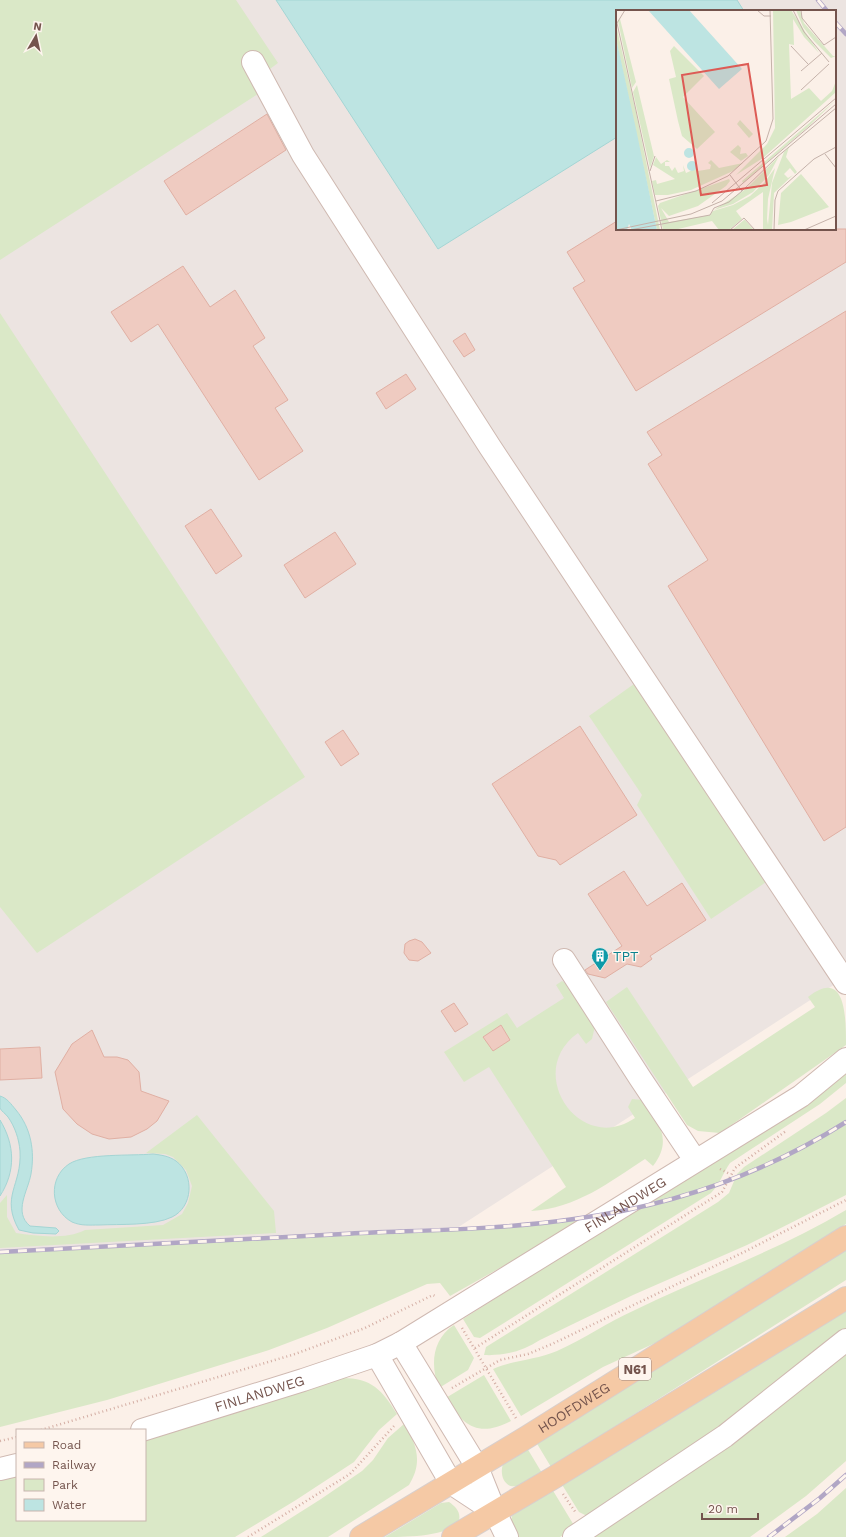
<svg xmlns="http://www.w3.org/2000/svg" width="846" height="1537" font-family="'Work Sans',sans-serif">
  <rect width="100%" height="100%" fill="#fbf0e8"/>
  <!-- industrial -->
  <path fill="#ece4e1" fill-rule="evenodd" d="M0 0H846V977L395 1268 0 1388ZM617 11H835V229H617Z"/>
  <!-- green -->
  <path fill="#dae8c7" d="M0 0H236L278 63 255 80 261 92 0 260Z
    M0 313 305 777 37 953 0 907Z
    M641 679 772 878 711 919 637 805 642 795 589 716Z
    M562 981 570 986 595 1026 592 1039 586 1044 578 1033C523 1072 580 1156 635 1118L628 1107 632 1099 643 1100C659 1122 673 1140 653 1166L645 1159C608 1183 577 1208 531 1211L566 1187 489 1067 464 1082 444 1052 507 1013 517 1028 564 998 556 985Z
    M627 987 693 1087 815 1007 808 997C846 967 846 1017 846 1045L720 1133 698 1131 687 1125 606 1002Z
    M846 1071V1083L820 1104 730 1163C723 1173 720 1184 711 1193L480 1338 474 1337 463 1319 713 1159Z
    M846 1098V1195L747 1245 633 1295 540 1340C523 1351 505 1356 484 1355L486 1347 718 1202 729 1193 737 1174 744 1167 826 1113Z
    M197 1115 274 1211 276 1233 0 1248V1203L7 1195V1217L16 1233C37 1236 65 1240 85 1230L163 1225 182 1214 188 1203 192 1186 186 1170 173 1157 165 1154 146 1153Z
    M846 1210V1224L666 1338 603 1367 521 1416 493 1369C513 1360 536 1360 557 1351 584 1339 608 1322 635 1310 705 1276 779 1250 846 1210Z
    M586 1218 539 1246 450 1296 440 1283 427 1284 327 1328 269 1350 107 1400 0 1427V1252L531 1224Z
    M846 1249V1280L551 1467 536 1442Z
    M846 1308V1328L734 1420 587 1516 579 1512 561 1483Z
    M454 1325 474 1358 468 1370 439 1388C430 1366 432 1339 454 1325Z
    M846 1343V1461L806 1496 750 1537H589Z
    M484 1375 511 1421C478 1438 465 1426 444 1399Z
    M342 1378C372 1378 382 1390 397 1414L379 1430 354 1462 296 1500 235 1537H0V1477L17 1473V1520H145V1437Z
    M404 1424C417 1444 423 1463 409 1485L328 1537H261L321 1499 362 1471 373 1460 388 1438Z
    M527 1448 542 1473C535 1477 527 1483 520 1485 505 1491 499 1475 503 1464Z
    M846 1488V1537H785L817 1514Z
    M552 1489 575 1527 560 1537H517L511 1523 512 1516Z
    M449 1502C455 1506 461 1512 459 1520 452 1537 403 1537 385 1537L441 1503Z"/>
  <!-- water -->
  <path fill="#bde4e2" stroke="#a4d5d4" d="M276 0H737L744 11H617V137L438 249Z
    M0 1096C7 1098 11 1104 16 1110 31 1128 35 1151 31 1174 28 1191 13 1212 30 1226L56 1228 59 1231 56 1234 33 1233 19 1230C0 1196 22 1186 20 1151 19 1139 15 1127 8 1117 6 1114 1 1111 0 1108 0 1105 0 1099 0 1096Z
    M0 1120C15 1145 16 1171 0 1196Z
    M153 1154C161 1155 169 1156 176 1161 195 1175 193 1207 172 1217 154 1226 119 1224 99 1225 90 1225 81 1226 72 1222 50 1210 48 1178 69 1164 86 1153 131 1156 153 1154Z"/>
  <!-- building -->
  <path fill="#efcbc1" stroke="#e0afa3" d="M267 114 286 150 186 215 164 181Z
    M617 221V229H846V262L636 391 573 288 585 281 567 252Z
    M183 266 210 307 235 290 265 338 253 346 288 400 275 408 303 451 259 480 158 324 131 342 111 312Z
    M846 311V827L824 841 668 586 708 560 648 464 662 455 647 432Z
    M465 333 475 350 464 357 453 341Z
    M406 374 416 389 386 409 376 393Z
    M211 509 242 556 216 574 185 526Z
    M335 532 356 564 305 598 284 565Z
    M580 726 637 815 560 865 556 860 538 856 492 784Z
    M343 730 359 754 341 766 325 742Z
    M624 871 647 906 682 883 706 920 650 956 652 959 641 967 627 964 605 978 588 974 585 970 622 946 588 894Z
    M415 939 422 942 431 953 418 961 409 960 404 953 405 944 409 941Z
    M454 1003 468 1024 455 1032 441 1011Z
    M501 1025 510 1040 493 1051 483 1037Z
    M92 1030 104 1057H117L128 1060 139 1072 141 1091 169 1101 157 1121 147 1129 131 1137 109 1139 92 1134 77 1124 63 1109 55 1072 72 1044Z
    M40 1047 42 1078 0 1080V1049Z"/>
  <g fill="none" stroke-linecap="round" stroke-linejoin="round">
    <!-- minor casing -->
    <g stroke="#cfb9b1" stroke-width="24">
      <g id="minor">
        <path d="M253 62 303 155 490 447 846 983"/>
        <path d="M564 960 640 1078 695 1160"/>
        <path d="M401 1343 477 1467 495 1512 507 1537"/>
        <path d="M377 1355 451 1483 495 1512"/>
        <path id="s1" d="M142 1430 303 1380 377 1355 401 1343 801 1096 846 1059"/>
        <path d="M0 1469 17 1465"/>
        <path d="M574 1537 725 1436 846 1340"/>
      </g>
    </g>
    <!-- major casing -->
    <g stroke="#d8cfcd" stroke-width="24">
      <g id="major">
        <path id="s2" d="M361 1537 527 1437 846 1237"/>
        <path d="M453 1537 553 1478 846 1298"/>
      </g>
    </g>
    <!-- path -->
    <path stroke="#d4aea4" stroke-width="2.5" stroke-dasharray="1 3" stroke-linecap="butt" d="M720 1169 730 1174
      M462 1328 517 1420
      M475 1348 722 1192 735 1168 786 1131
      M452 1388 500 1360 528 1354 552 1344 742 1253 846 1200
      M41 1430 295 1354 365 1328 433 1295 437 1297
      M0 1441 17 1437
      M563 1494 576 1513
      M248 1537 350 1474 395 1425"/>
    <!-- minor -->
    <use href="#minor" stroke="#fff" stroke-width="22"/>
    <!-- major -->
    <use href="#major" stroke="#f5c9a5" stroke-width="22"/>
    <!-- rail casing -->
    <g stroke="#b1a6c5" stroke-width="4.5">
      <path id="rail" d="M818 0 827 11
        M835 22 846 34
        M0 1252C114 1246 229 1240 343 1234 419 1230 499 1230 574 1219 670 1206 764 1174 846 1122
        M769 1537 820 1498 846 1475"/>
    </g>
    <!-- rail -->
    <use href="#rail" stroke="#fef5ee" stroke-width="3" stroke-dasharray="9" stroke-linecap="butt"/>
  </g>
  <!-- icons -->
  <defs>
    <g id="building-pin" transform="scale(0.9)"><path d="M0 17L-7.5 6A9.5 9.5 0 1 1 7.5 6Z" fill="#0f9aa8" stroke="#fef5ee"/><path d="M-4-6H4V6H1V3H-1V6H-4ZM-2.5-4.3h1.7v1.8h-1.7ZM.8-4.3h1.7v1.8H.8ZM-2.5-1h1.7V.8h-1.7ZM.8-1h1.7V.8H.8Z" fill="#fff"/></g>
  </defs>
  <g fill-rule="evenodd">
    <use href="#building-pin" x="600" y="956"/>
  </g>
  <g text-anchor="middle" stroke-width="3" stroke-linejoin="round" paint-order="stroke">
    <!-- shield labels -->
    <rect fill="#fef5ee" stroke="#9d847d" stroke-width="1" x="619" y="1358" width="32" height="22" rx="3"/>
    <g font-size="13" font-weight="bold" fill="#74544d">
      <text x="635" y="1374">N61</text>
    </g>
    <!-- culture labels -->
    <g font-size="14" fill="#0d838f" stroke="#fef5ee" text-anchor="start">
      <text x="613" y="961">TPT</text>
    </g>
    <!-- street labels -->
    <g font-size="14" fill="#74544d" stroke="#fef5ee">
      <text dy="5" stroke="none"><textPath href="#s1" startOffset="537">FINLANDWEG</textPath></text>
      <text dy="5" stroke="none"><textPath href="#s1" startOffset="123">FINLANDWEG</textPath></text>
      <text dy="5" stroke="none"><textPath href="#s2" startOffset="249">HOOFDWEG</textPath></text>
    </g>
  </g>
  <!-- overview -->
  <g transform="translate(616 10)">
    <rect width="220" height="220" fill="#fbf0e8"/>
    <path d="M14 0 4 9 20 72 16 78 2 11ZM157 0H175L203 43 188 27 177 9 178 35 173 34 175 89 193 78 205 91 216 81 220 71V82L147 148 120 165 151 134 159 118ZM180 0H184L188 13 217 46H220L215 48 198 31 187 17ZM0 15 20 102 44 220H41L1 34ZM58 36 88 66 67 87 99 122 81 139 66 126 62 111 53 69 60 67 54 41ZM21 75 38 146 34 158 17 82ZM220 90 193 116 127 173 126 171ZM124 110 137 124 133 128 121 114ZM122 135 125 138 124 144 130 143 132 146 122 153 125 151 114 142ZM173 137 170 147 181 162 179 164 174 158 168 164 172 168 177 165 158 183 156 220H147V182L120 201 126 209 113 220H103L96 211 58 220H47L42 196 44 193 113 169 114 171 110 176 82 196 53 206 45 198 53 212 94 205 97 201 117 195 134 186 148 173 159 158 152 189 151 209 152 215 156 173 168 142ZM163 146 153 165 137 182 117 194 98 200 130 179ZM40 147 45 154 51 150 54 152H49V156H53L56 161 59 157 62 163 68 161 67 155 70 163 81 158 82 161 94 159 95 155 92 153 95 150 103 158 127 153 117 161 75 180 52 185H39L36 171 40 170 41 174 59 169 37 155ZM185 164 213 197 175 212 162 215 165 183ZM129 210 138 220H116L128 210Z" fill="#dae8c7"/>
    <path d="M32 0H73L126 59 103 79ZM0 28 20 119 41 220H16L13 214 11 220H1V217ZM68 143a5 5 0 1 1 10 0a5 5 0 1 1-10 0ZM71 156a5 5 0 1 1 10 0a5 5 0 1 1-10 0Z" fill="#bde4e2"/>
    <path fill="none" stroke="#c5b2aa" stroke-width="1" d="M9 0 1 13 46 220M141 0 148 6H155M177 0 188 22 213 52M185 0 186 8 208 35 220 27M175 36 192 54M185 61 206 43M185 80 213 54M209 144 220 158M34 161 39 146M114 165 126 181M40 191 80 181 112 166 150 131 157 109 154 0M96 193 220 88M0 220 75 204 106 191 220 94M14 220 94 205 98 198 113 192 126 181 161 147 220 98M114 220 128 208 139 220M158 220 159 190 162 181 198 149 220 137M188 220 220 206"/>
    <path fill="#dd5b55" fill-opacity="0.15" stroke="#dd5b55" stroke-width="2" d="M132 54 151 175 85 185 66 65Z"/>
    <rect width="220" height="220" fill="none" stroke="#74544d" stroke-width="2"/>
  </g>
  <!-- legend -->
  <rect x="16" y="1429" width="130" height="92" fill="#fef5ee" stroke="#c7b5ae"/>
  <rect x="24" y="1442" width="20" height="6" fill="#f5c9a5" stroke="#c7b5ae"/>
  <text x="52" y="1449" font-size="12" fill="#74544d">Road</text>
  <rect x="24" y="1462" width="20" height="6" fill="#b1a6c5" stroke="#c7b5ae"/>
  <text x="52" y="1469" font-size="12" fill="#74544d">Railway</text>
  <rect x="24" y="1479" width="20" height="12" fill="#dae8c7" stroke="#c7b5ae"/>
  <text x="52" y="1489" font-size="12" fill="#74544d">Park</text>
  <rect x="24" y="1499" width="20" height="12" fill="#bde4e2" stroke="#c7b5ae"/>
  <text x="52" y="1509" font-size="12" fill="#74544d">Water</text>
  <!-- north arrow -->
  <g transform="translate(36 36) rotate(9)" stroke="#fef5ee" stroke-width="3" paint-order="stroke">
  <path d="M0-3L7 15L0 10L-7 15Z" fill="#74544d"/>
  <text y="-6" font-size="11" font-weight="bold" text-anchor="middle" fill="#74544d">N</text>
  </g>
  <!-- scale -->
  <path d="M702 1513v6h56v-6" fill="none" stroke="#74544d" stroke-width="2"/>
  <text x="708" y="1513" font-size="12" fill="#74544d" stroke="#fef5ee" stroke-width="3" paint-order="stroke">20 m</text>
</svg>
